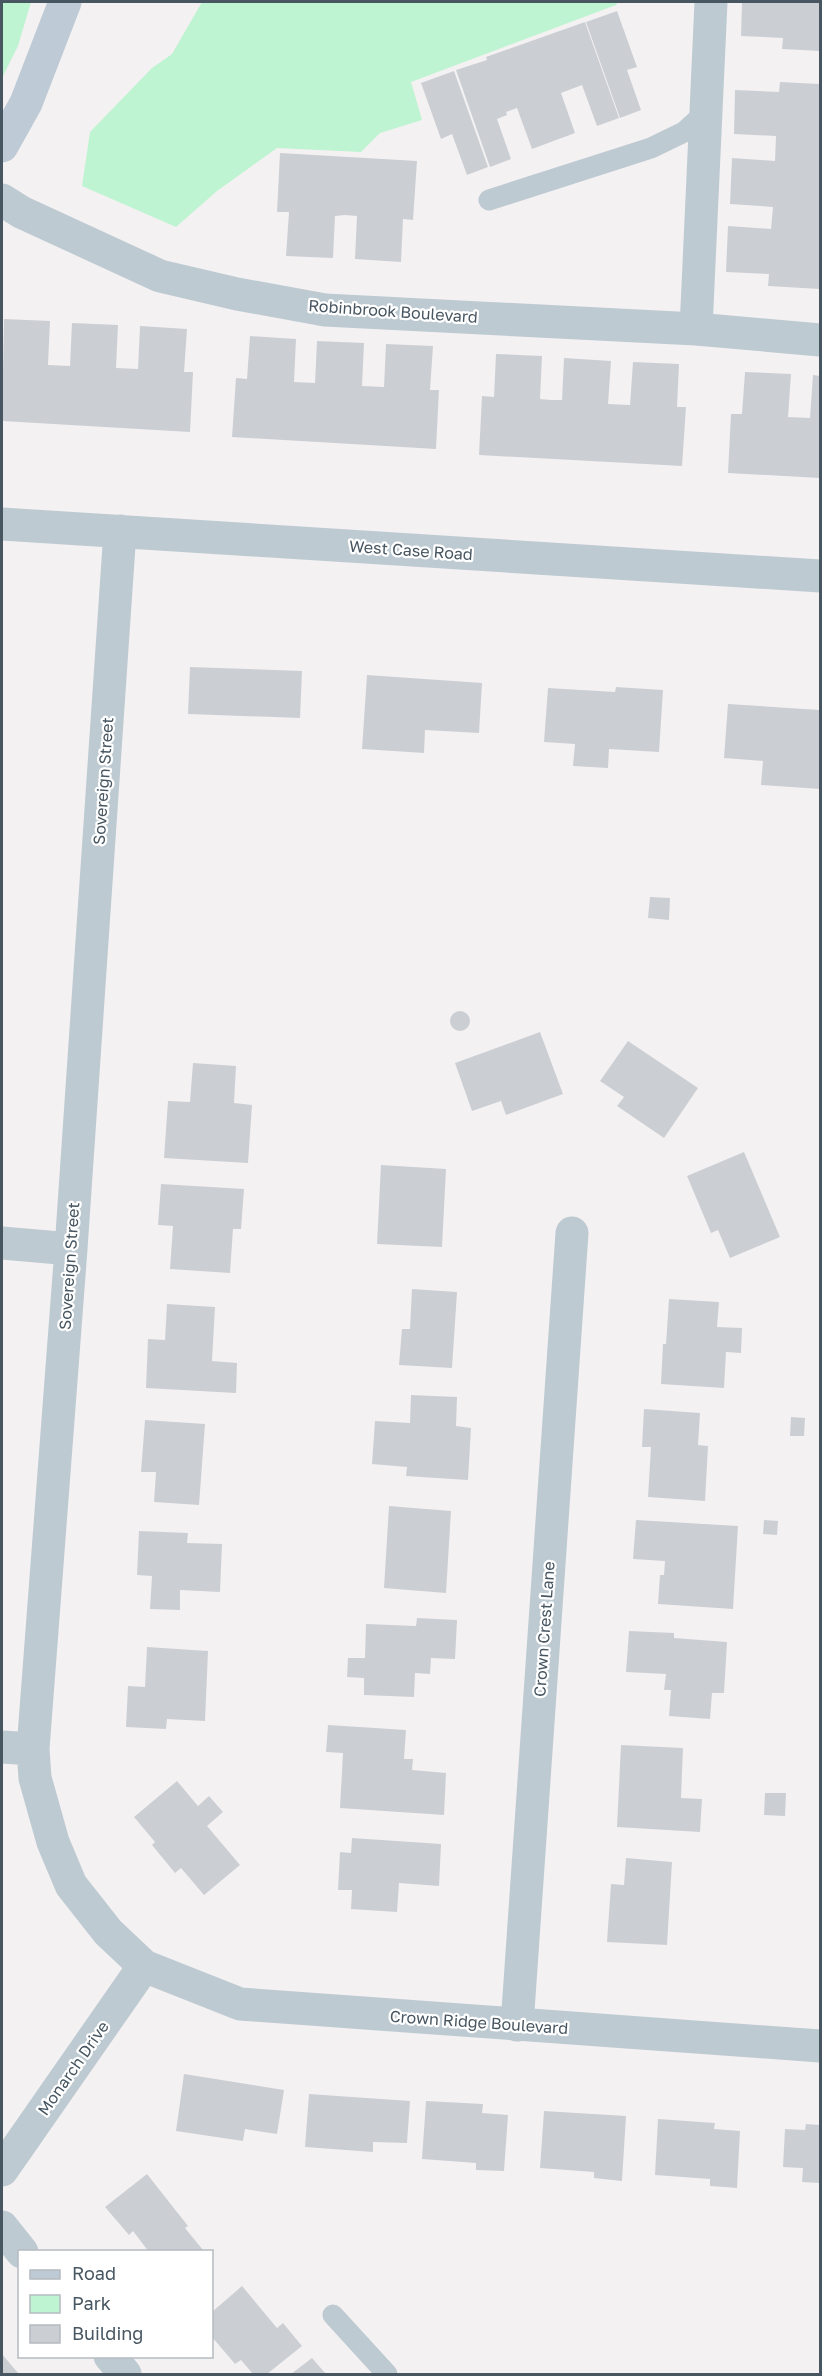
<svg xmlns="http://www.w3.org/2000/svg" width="822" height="2376" font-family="'Golos Text',sans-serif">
  <rect width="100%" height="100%" fill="#f4f1f2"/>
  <!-- green -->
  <path fill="#bef4d1" d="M2 2H31L18 46 2 78Z
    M202 2H618L616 5 411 82 422 120 380 133 361 152 277 148 217 191 176 227 82 186 90 132 152 68 172 54Z"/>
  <!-- building -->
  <path fill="#cbcfd4" d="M742 2H820V51L782 49 783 38 741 36Z
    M617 11 637 67 627 70 641 110 620 118 586 22Z
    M585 22 619 118 597 126 582 85 561 93 575 133 532 149 517 108 506 112 507 115 497 119 511 159 490 167 456 70 487 60 486 57Z
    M454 71 488 167 467 175 452 134 441 139 421 83Z
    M780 82 820 84V289L768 286 769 274 726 272 728 226 771 229 773 207 730 204 732 158 775 161 776 136 734 134 735 90 779 92Z
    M280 153 417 161 413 220 403 219 401 262 355 259 357 216 345 215 335 216 333 258 286 256 289 212H277Z
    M4 319 50 321 48 365 70 366 72 323 118 325 116 368 138 369 140 326 187 329 184 372H193L190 432 2 421Z
    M250 336 296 339 294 382 315 383 317 341 364 343 362 386 384 387 386 344 433 346 430 390H439L436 449 232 437 236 378 247 379Z
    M496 354 542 356 540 399 551 400H562L564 358 611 361 608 404 630 405 633 362 679 364 677 407H686L682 466 479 455 482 396 494 397Z
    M745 372 791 374 788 417 810 418 813 375 820 376V478L728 473 731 414H742Z
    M190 667 302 671 300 718 188 714Z
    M367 675 482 683 479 733 425 730 424 753 362 749Z
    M616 687 663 690 659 752 609 749 608 768 573 766 575 744 544 742 548 688 615 692Z
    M728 704 820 710V789L761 785 763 761 724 758Z
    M650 897 670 898 669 920 648 918Z
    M450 1021a10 10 0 1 1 20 0a10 10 0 1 1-20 0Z
    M540 1032 563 1094 506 1115 501 1101 472 1111 455 1063Z
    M628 1041 698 1088 664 1138 617 1106 624 1097 600 1081Z
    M193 1063 236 1066 234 1103 252 1105 248 1163 164 1158 168 1101 190 1102Z
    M744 1152 780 1237 730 1258 718 1230 711 1233 687 1176Z
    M381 1165 446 1169 442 1247 377 1244Z
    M161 1184 244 1189 241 1229H233L230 1273 170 1269 173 1226 158 1225Z
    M412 1289 457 1292 452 1368 399 1365 402 1329H410Z
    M669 1299 719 1302 717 1327 742 1328 741 1353 726 1352 724 1388 661 1384 663 1344H666Z
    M167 1304 215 1307 212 1361 237 1363 236 1393 146 1388 148 1339 165 1340Z
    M411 1395 457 1397 456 1426 471 1428 468 1480 406 1476 407 1467 372 1464 375 1421 410 1423Z
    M644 1409 700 1413 698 1445 708 1446 705 1501 648 1497 651 1447H642Z
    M791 1417 805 1418 804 1436H790Z
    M145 1420 205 1424 199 1505 154 1502 156 1472H141Z
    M389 1506 451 1511 446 1593 384 1588Z
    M636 1520 738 1526 733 1609 658 1604 660 1575H664L665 1561 633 1559Z
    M764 1520 778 1521 777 1535 763 1534Z
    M139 1531 188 1533 187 1543 222 1544 220 1592 180 1590V1610L150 1609 152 1576 137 1575Z
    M417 1618 457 1620 455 1659 431 1658 430 1674 415 1673 414 1697 364 1695V1678L347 1677 348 1658H365L366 1624 416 1626Z
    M629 1631 674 1633V1638L727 1642 724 1693H712L710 1719 669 1716 671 1690H664L666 1674 626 1672Z
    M147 1647 208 1651 205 1721 167 1719 166 1729 126 1727 128 1686 145 1687Z
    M328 1725 406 1730 404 1759H413L412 1770 446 1773 444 1815 340 1808 343 1753 326 1752Z
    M621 1745 683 1748 681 1798 702 1799 700 1832 617 1827Z
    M177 1781 198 1806 209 1796 223 1812 207 1826 240 1865 204 1895 181 1868 175 1873 152 1845 155 1842 134 1817Z
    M765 1793H786L785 1816 764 1815Z
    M352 1838 441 1844 439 1886 399 1883 397 1912 351 1909 352 1890H338L340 1852 351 1853Z
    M626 1858 672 1862 667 1945 607 1942 611 1884 624 1885Z
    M184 2074 284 2090 277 2134 245 2129 243 2141 176 2131Z
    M309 2094 410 2101 407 2143 373 2142V2152L305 2147Z
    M426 2101 483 2104 482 2113 508 2115 504 2171 476 2170V2163L422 2159Z
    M544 2111 626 2116 622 2181 594 2178V2172L540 2168Z
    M658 2119 715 2123 714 2129 740 2131 737 2188 710 2186V2179L655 2175Z
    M806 2124 820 2125V2183L802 2182 803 2168 783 2167 785 2129 805 2130Z
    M147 2174 188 2226 185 2228 203 2250 201 2252H149L133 2231 129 2235 105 2207Z
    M242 2286 277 2328 283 2323 302 2346 267 2374H253L241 2360 235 2364 212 2337V2312Z
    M2 2354 18 2373 17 2374H2Z
    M312 2358 326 2374H291Z"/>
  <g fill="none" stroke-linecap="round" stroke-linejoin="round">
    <!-- service -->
    <path stroke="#becad2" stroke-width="21" d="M489 200 651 148 684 132 706 112
      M333 2315 387 2374"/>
    <!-- minor -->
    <path stroke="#becad2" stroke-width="33" d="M2 200 21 212 160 276 237 294 325 310 696 329 820 340
      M696 329 711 2
      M2 524 820 576
      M120 531 71 1249 33 1749 35 1778 53 1842 71 1885 108 1932 144 1966 240 2004 820 2046
      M2 1243 71 1249
      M2 1747 33 1749
      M517 2025 572 1233
      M2 2170 144 1966
      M2 2227 22 2252
      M110 2356 125 2374"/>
    <!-- secondary -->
    <path stroke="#becbd6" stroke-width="33" d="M2 146 26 103 65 2"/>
  </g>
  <g text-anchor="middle" stroke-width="4.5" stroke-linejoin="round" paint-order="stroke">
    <!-- street labels -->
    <g font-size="16" fill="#475661" stroke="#fff">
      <text transform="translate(393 311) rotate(4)" y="6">Robinbrook Boulevard</text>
      <text transform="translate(411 550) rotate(4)" y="6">West Case Road</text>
      <text transform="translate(103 781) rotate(-86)" y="6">Sovereign Street</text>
      <text transform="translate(69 1266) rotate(-86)" y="6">Sovereign Street</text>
      <text transform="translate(544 1629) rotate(-86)" y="6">Crown Crest Lane</text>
      <text transform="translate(479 2022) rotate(4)" y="6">Crown Ridge Boulevard</text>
      <text transform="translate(73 2068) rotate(-55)" y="6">Monarch Drive</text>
    </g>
  </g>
  <!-- border -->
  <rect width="822" height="2376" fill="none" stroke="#475661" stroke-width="6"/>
  <!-- legend -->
  <rect x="18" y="2250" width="195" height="108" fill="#ffffff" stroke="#b5bbc0" stroke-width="1.5"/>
  <rect x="30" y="2270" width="30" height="9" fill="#becbd6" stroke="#b5bbc0" stroke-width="1.5"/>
  <text x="72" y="2280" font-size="18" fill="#475661">Road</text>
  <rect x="30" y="2295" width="30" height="18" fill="#bef4d1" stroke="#b5bbc0" stroke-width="1.5"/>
  <text x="72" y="2310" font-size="18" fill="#475661">Park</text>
  <rect x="30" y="2325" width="30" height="18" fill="#cbcfd4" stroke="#b5bbc0" stroke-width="1.5"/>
  <text x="72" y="2340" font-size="18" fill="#475661">Building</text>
</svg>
